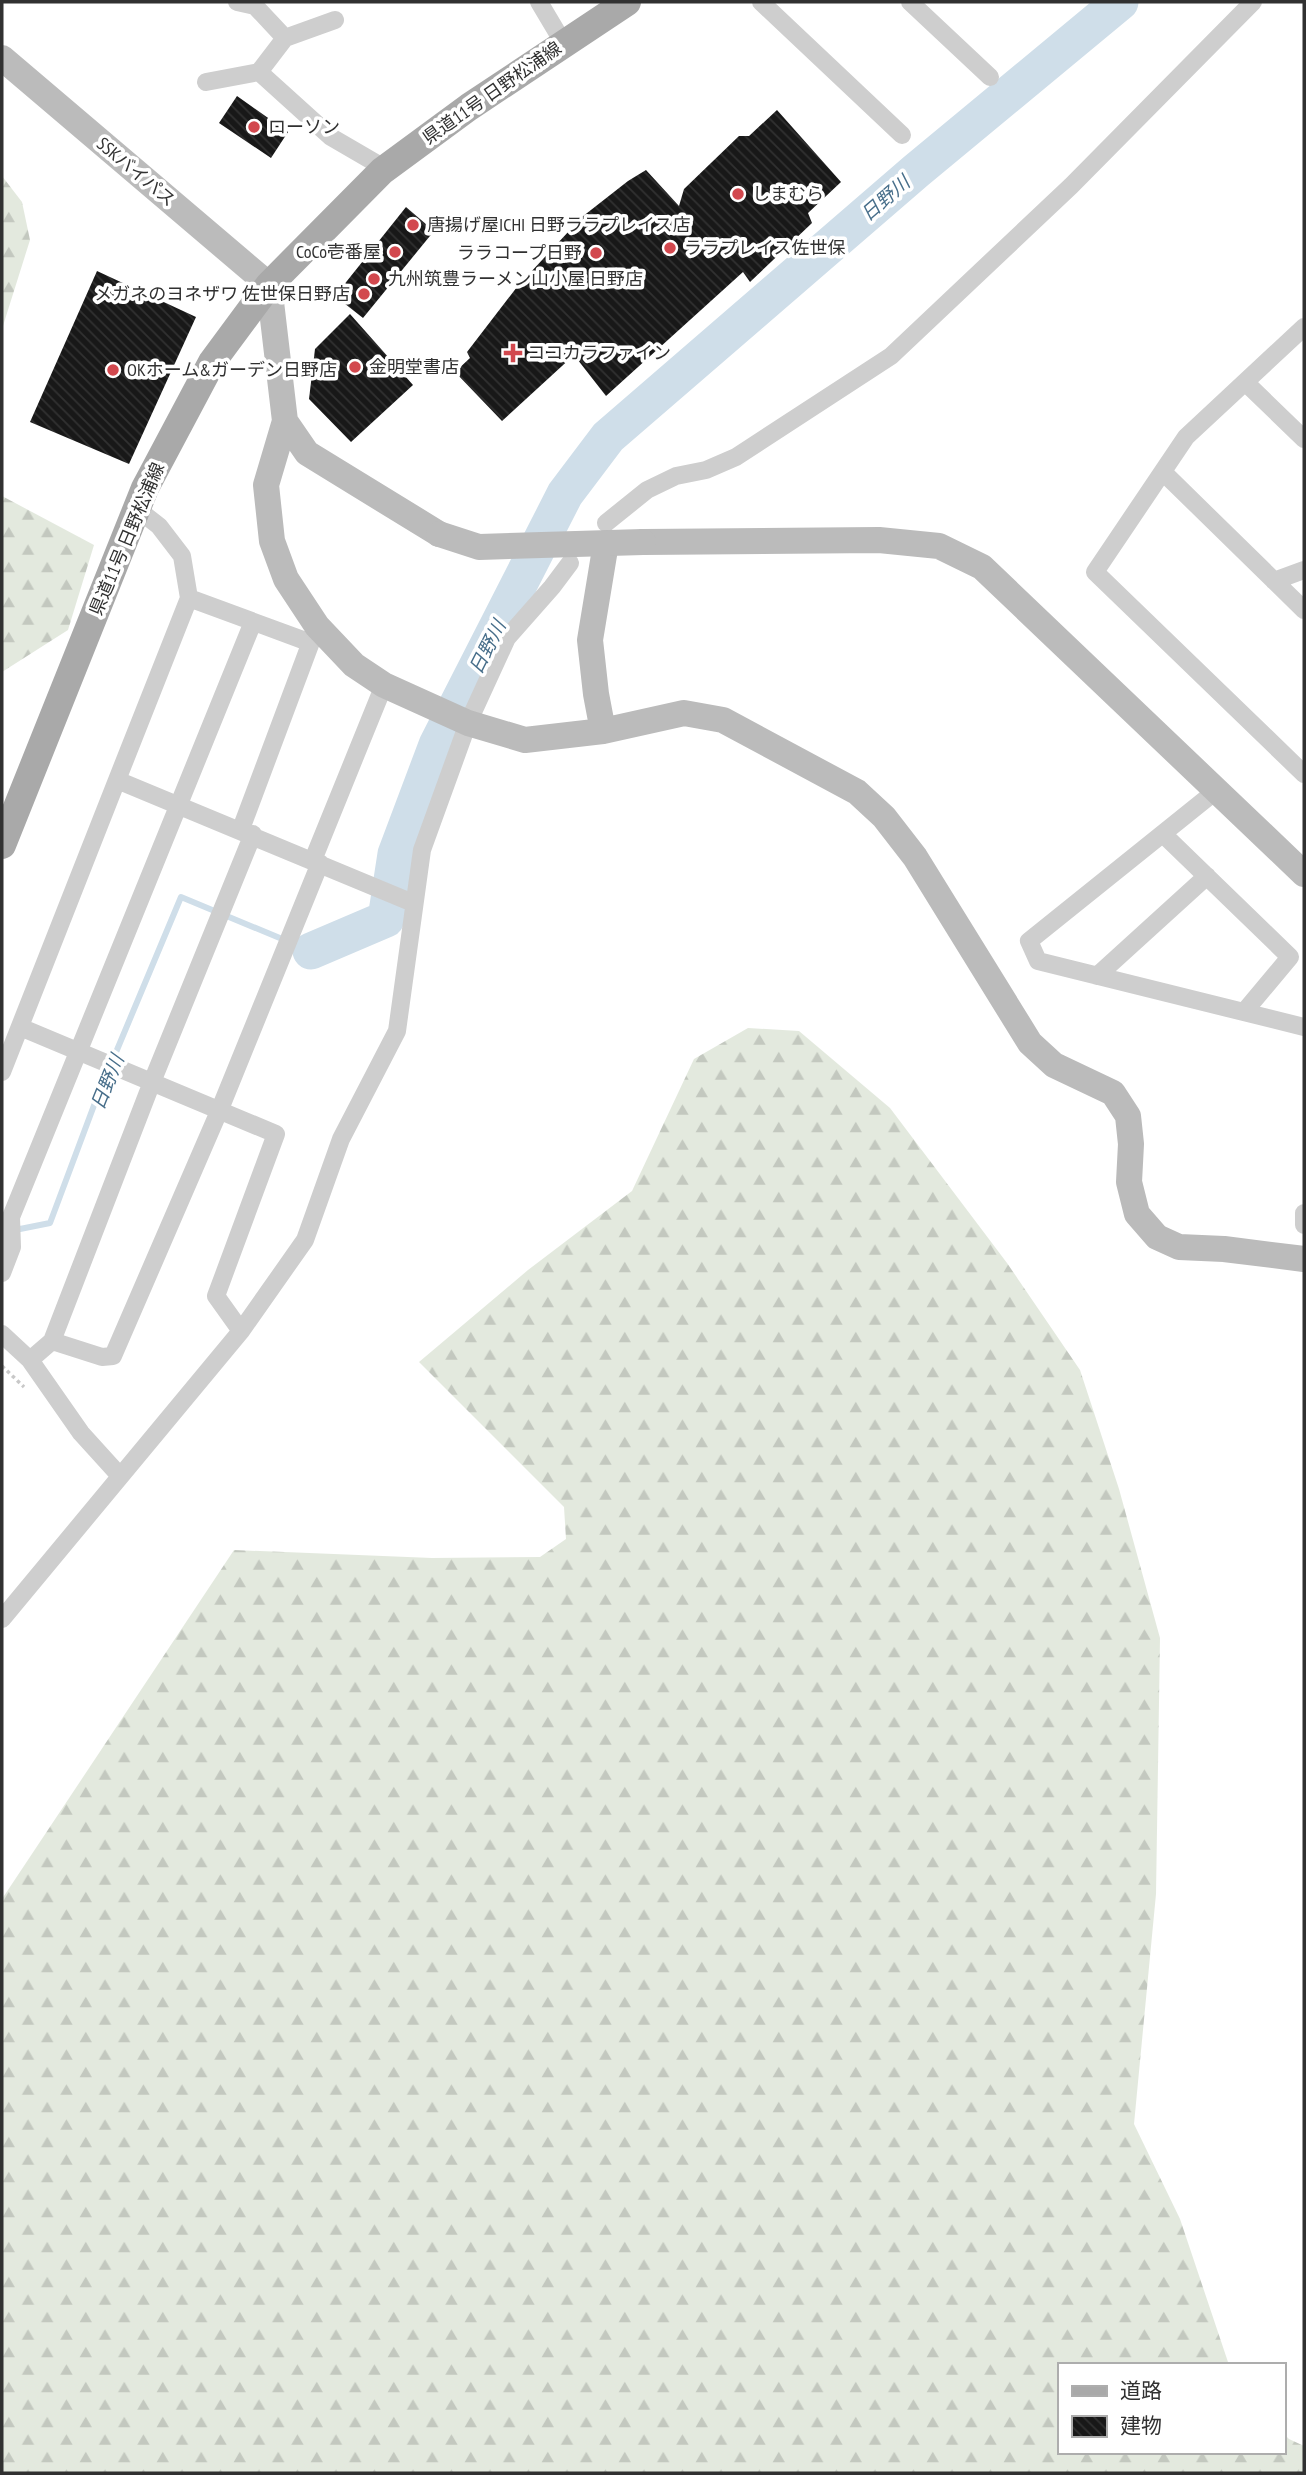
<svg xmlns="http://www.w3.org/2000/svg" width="1306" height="2475" font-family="'PT Sans Narrow','Noto Sans JP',sans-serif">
  <defs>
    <pattern id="forest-firs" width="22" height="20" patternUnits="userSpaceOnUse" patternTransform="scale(1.75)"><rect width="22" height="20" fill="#e3e9de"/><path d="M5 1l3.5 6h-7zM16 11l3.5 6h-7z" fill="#c3c8bf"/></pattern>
    <pattern id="building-back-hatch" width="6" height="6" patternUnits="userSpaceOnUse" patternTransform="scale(1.75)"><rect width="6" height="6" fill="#181818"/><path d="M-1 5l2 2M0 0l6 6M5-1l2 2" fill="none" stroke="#313131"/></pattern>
  </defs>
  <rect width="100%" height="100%" fill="#fff"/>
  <!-- forest -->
  <path fill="url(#forest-firs)" d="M2 176 22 202 30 240 2 329Z
    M2 496 94 545 68 630 2 672Z
    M748 1028 799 1031 890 1108 1007 1263 1080 1370 1119 1489 1160 1638 1156 1894 1134 2124 1180 2219 1229 2365H1059V2452H1283V2433L1289 2439 1304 2446V2473H2V1899L234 1550 432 1558 540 1557 566 1539 564 1507 419 1362 528 1270 632 1191 694 1059Z"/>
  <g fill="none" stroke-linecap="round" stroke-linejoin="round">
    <!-- stream -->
    <path stroke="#cfdee9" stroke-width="6" d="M2 1224 20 1229 50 1223 96 1100 181 897 311 951"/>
    <!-- river -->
    <path stroke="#cfdee9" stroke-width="37" d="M311 951 386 919 396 854 437 745 565 494 608 437 916 171 1120 2"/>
  </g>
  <!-- building -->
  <path fill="url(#building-back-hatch)" d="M237 96 288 132 271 158 219 123Z
    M777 110 841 182 808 213 812 223 750 282 743 272 606 396 574 355 502 421 455 372 470 358 467 352 517 287 582 217 628 181 646 170 679 206 684 189 739 136H749Z
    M406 207 434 231 363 318 335 296Z
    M97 271 196 317 129 464 30 422Z
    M350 314 413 385 351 442 309 399 315 349Z"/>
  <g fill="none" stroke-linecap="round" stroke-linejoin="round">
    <!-- path -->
    <path stroke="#c8c8c8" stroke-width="3.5" stroke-dasharray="3.5 3.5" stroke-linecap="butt" d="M2 1366 24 1387"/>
    <!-- street -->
    <path stroke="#cecece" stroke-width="18" d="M237 2 255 6 285 38
      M539 2 564 44
      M761 2 902 135
      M910 2 990 77
      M259 72 285 38 335 20
      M206 82 259 72 331 137 386 169
      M1304 327 1186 437 1095 572 1304 774
      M1245 382 1304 439
      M1163 472 1304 610
      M606 523 647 490 676 476 706 470 736 457 891 356 1071 186 1253 2
      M1274 581 1304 570
      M189 598 311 643
      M117 780 189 598 182 556 159 526 137 509
      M1217 790 1029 941 1038 961 1304 1027
      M241 829 317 626
      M1163 834 1290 957 1244 1012
      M313 860 384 685
      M1097 976 1207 876
      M20 1027 276 1134 216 1296 241 1331
      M2 1072 117 780 413 903
      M1304 1213V1225
      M2 1273 12 1247 11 1217 253 622
      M2 1334 30 1360 81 1433 120 1476
      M52 1341 102 1357 113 1356 220 1109 320 863
      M30 1360 52 1341 152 1082 253 834
      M2 1619 241 1331 305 1240 341 1139 397 1031 422 850 468 723 507 638 552 587 570 563"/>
    <!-- secondary -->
    <path stroke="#bbb" stroke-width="26" d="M2 58 269 285 285 421 266 485 272 541 286 579 317 626 354 665 384 685 468 723 525 740 603 731 684 713 723 720 857 792 884 817 915 857 1030 1043 1054 1065 1113 1093 1128 1116 1131 1144 1129 1182 1137 1214 1157 1237 1179 1247 1224 1249 1304 1259
      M285 421 307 453 439 534
      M643 542 879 540 939 546 982 567 1304 874
      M603 731 596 694 590 640 606 543"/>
    <!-- primary -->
    <path stroke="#a9a9a9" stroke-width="28" d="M2 845 145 488 212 362 269 285 382 171 469 107 627 2"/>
    <!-- secondary-bridge -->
    <path stroke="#bbb" stroke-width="26" d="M439 534 479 547 643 542"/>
  </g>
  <!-- markers -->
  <g fill="#d2484e" stroke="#fff" stroke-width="2.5">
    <circle cx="254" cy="127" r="7"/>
    <circle cx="738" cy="194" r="7"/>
    <circle cx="413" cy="225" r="7"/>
    <circle cx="670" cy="248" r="7"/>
    <circle cx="395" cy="252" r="7"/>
    <circle cx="596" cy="253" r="7"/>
    <circle cx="374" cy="279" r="7"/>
    <circle cx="364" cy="294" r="7"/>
    <path d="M509.5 342.5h7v7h7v7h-7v7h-7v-7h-7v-7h7z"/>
    <circle cx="355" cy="367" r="7"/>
    <circle cx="113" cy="370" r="7"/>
  </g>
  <g text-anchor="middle" stroke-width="7" stroke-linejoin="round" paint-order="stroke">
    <!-- street labels -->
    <g font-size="18" fill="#313131" stroke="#fff">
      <text transform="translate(492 93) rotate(-35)" y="6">県道11号 日野松浦線</text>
      <text transform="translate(136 172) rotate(40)" y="6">SSKバイパス</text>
      <text transform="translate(127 539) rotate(-67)" y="6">県道11号 日野松浦線</text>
    </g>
    <!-- poi labels -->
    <g font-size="18" fill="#313131" stroke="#fff" text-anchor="start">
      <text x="268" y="133">ローソン</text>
      <text x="752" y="200">しまむら</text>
      <text x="427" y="231">唐揚げ屋ICHI 日野ララプレイス店</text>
      <text x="684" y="254">ララプレイス佐世保</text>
      <text x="381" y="258" text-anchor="end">CoCo壱番屋</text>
      <text x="582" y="259" text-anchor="end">ララコープ日野</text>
      <text x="388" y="285">九州筑豊ラーメン山小屋 日野店</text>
      <text x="350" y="300" text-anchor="end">メガネのヨネザワ 佐世保日野店</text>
      <text x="527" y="359">ココカラファイン</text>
      <text x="369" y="373">金明堂書店</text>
      <text x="127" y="376">OKホーム&amp;ガーデン日野店</text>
    </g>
    <!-- water labels -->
    <g font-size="19" font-style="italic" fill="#476e8a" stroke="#fff">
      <text transform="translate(885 198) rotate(-41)" y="7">日野川</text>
      <text transform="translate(487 647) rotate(-63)" y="7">日野川</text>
      <text transform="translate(107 1082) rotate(-68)" y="7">日野川</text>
    </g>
  </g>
  <!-- border -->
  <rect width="1306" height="2475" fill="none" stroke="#313131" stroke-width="7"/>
  <!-- legend -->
  <rect x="1058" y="2363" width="228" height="91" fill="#ffffff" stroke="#adadad" stroke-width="2"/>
  <rect x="1072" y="2386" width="35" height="10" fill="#a9a9a9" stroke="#adadad" stroke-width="2"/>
  <text x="1120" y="2398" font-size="21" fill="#313131">道路</text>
  <rect x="1072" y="2416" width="35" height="21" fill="url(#building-back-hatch)" stroke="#adadad" stroke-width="2"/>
  <text x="1120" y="2433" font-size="21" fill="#313131">建物</text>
</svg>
